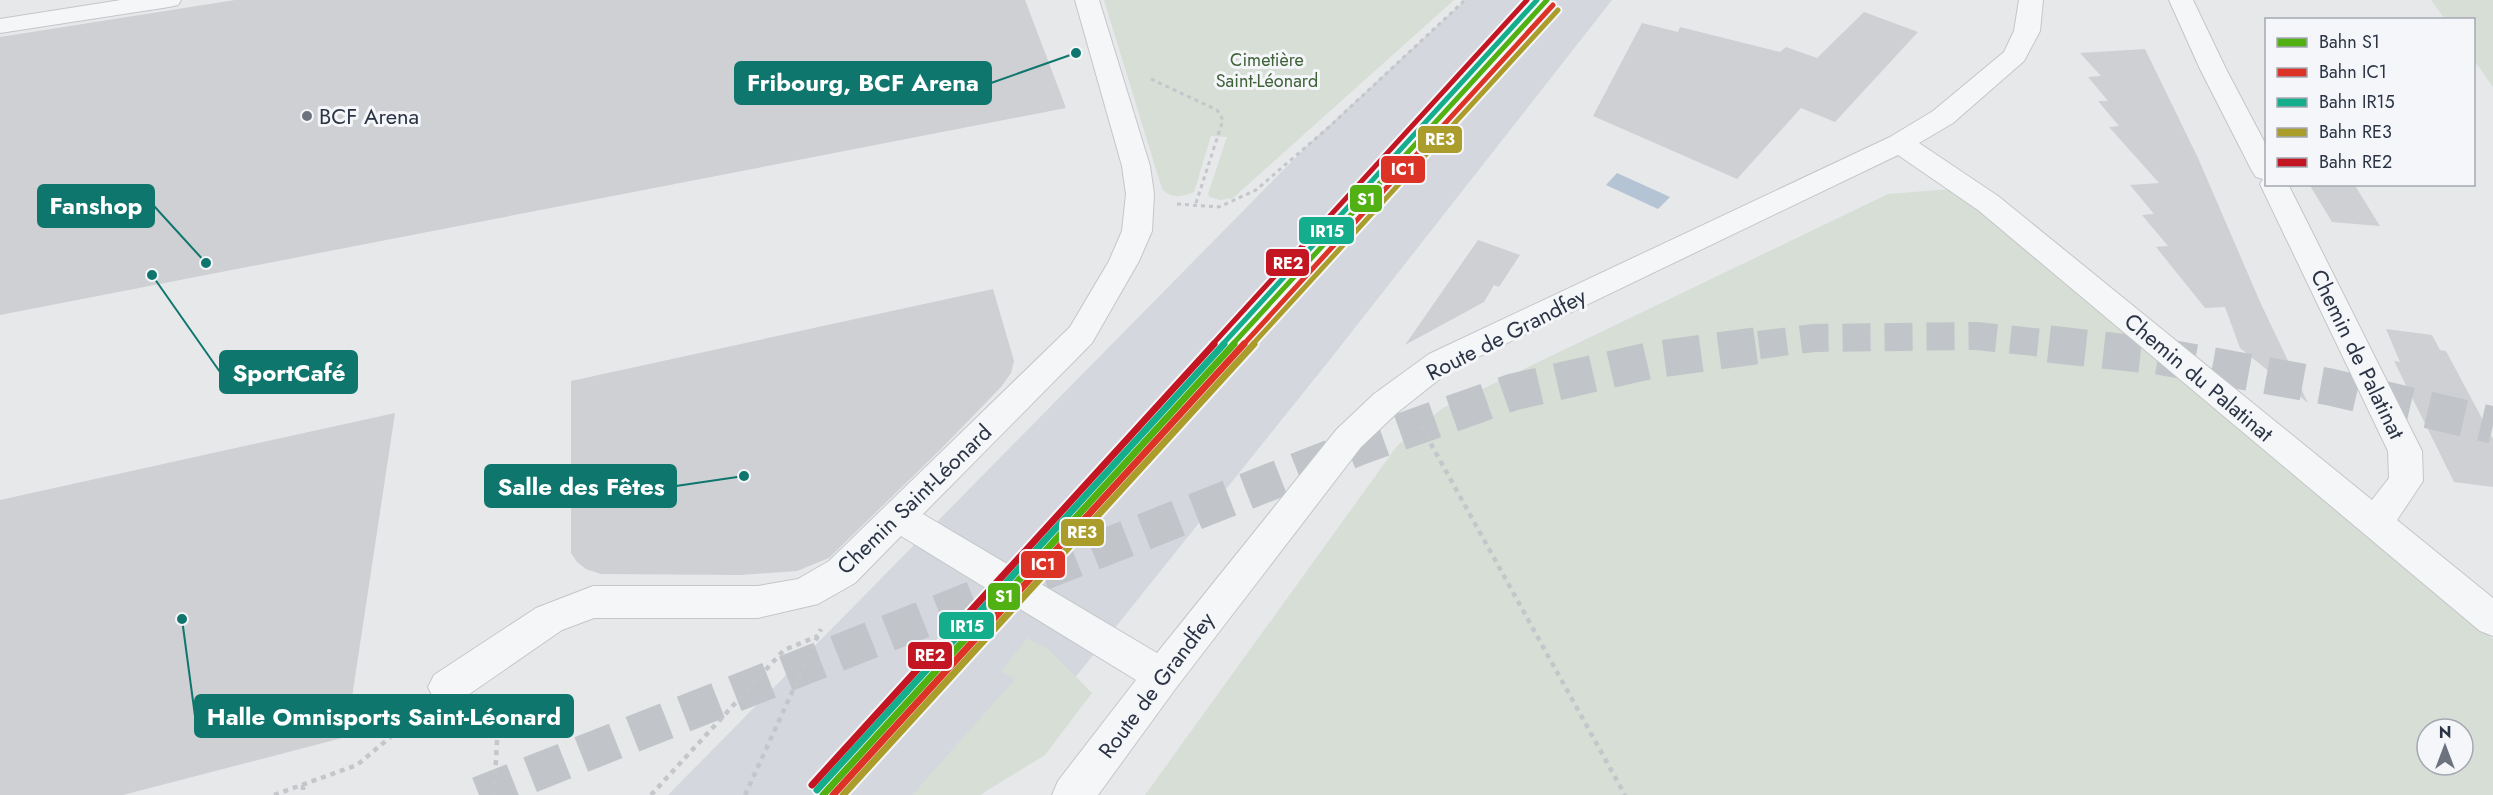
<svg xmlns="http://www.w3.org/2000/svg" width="2493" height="795" font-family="Jost,sans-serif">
  <rect width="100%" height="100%" fill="#e6e8ea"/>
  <!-- built -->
  <path fill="#d4d7dd" d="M1465 0H1612L1332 357 981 795H668L1309 144Z"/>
  <!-- green -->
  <path fill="#d6ded6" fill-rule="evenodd" d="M1104 0H1454L1233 198 1220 200 1210 197 1208 194 1227 137 1211 136 1194 192C1181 197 1172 199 1162 189Z
    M2431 0H2493V87L2474 60V20L2445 19Z
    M1953 189 2493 639V795H1145L1397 446 1443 408 1888 194ZM2427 729H2463V765H2427Z
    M1027 638 1049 650 1092 693 1045 755 980 795H912L1015 679 1001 671Z"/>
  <!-- water -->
  <path fill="#b4c4d5" d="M1617 173 1670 197 1658 209 1606 185Z"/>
  <!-- building -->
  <path fill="#ced0d3" d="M235 0H1025L1066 108 0 315V37Z
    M1864 12 1918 32 1835 122 1801 108 1737 179 1593 116 1642 23 1678 32 1680 27 1780 52 1786 47 1817 58Z
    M2145 49 2198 158 2261 304 2308 403 2240 348 2225 307 2205 308 2156 247 2168 246 2142 215 2154 214 2130 185 2159 183 2109 127 2119 126 2098 101H2108L2088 77 2101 76 2080 53Z
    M2309 184H2354L2380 226 2332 222Z
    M1478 240 1520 255 1499 287 1494 285 1484 302 1405 345Z
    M993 289 1014 361 1011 373 1001 387 941 449 829 558 797 571 741 575 601 574 586 569 577 562 571 553V381Z
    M2386 329 2432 335 2440 350 2446 351 2493 439V487L2454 482 2394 361 2400 362Z
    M395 413 346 737 123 795H0V500Z"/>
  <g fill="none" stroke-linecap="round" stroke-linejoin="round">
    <!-- primary-tunnel-far1 -->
    <path stroke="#c1c4c9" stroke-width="28" stroke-dasharray="28 14" stroke-linecap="butt" d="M1759 345 1814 338 1977 336 2062 345"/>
    <!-- primary-tunnel -->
    <path stroke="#c1c4c9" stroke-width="37" stroke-dasharray="37 18" stroke-linecap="butt" d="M2049 344 2158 356 2330 387 2493 425
      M479 795 1361 446 1513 392 1652 360 1770 344"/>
    <!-- minor casing -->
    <g stroke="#c4c6c8" stroke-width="2">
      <path id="minor" d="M121 0H181L178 5 169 7 0 33V19Z
        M1075 0H1099L1150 166 1154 194 1152 231 1139 261 1092 343 923 514 1157 653 1337 429 1374 394 1429 354 1890 137 1933 111 2004 52 2014 31 2019 0H2043L2040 31 2024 61 1953 123 1919 143 1998 196 2372 500 2389 478 2388 451 2260 184 2263 179 2256 177 2252 171 2200 69 2169 0H2193L2226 69 2266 145V184H2288L2422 451 2423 481 2397 520 2493 598V636L2480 631 1978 210 1898 155 1451 370 1398 412 1361 447 1176 688 1098 795H1052L1058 781 1136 680 901 536 855 583 818 604 758 618H594L562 630 462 699 448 704 434 699 428 687 434 675 536 608 593 586H758L798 579 829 561 1070 327 1109 261 1122 231 1126 194 1122 166Z"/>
    </g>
    <!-- path-far1 -->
    <path stroke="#c5c6ca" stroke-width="3" stroke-dasharray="4 4" stroke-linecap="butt" d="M1151 79 1217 110 1223 120 1195 206
      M1177 204 1219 207 1256 190 1329 127 1465 0"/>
    <!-- path -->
    <path stroke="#c5c6ca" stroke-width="4.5" stroke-dasharray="5 5" stroke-linecap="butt" d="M1421 426 1625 795
      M303 785V795
      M274 795 357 765 418 714
      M494 795 499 706
      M651 795 784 650 818 636
      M745 795 821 629"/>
    <!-- minor -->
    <use href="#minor" fill="#f5f6f7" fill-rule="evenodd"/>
    <!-- rail-1-far1 casing -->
    <g stroke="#f4f6f9" stroke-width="9">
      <path id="rail-1-far1" d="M1232 345 1547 0"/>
    </g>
    <!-- rail-1 casing -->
    <g stroke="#f4f6f9" stroke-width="11">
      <path id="rail-1" d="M823 795 1234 344"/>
    </g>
    <!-- rail-2-far1 casing -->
    <g stroke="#f4f6f9" stroke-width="9">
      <path id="rail-2-far1" d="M1243 345 1553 5"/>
    </g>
    <!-- rail-2 casing -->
    <g stroke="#f4f6f9" stroke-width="11">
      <path id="rail-2" d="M833 795 1244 344"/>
    </g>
    <!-- rail-3-far1 casing -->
    <g stroke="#f4f6f9" stroke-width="9">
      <path id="rail-3-far1" d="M1222 345 1537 0"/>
    </g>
    <!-- rail-3 casing -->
    <g stroke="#f4f6f9" stroke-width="11">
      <path id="rail-3" d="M817 790 1224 344"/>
    </g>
    <!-- rail-4-far1 casing -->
    <g stroke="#f4f6f9" stroke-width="9">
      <path id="rail-4-far1" d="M1252 345 1558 10"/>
    </g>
    <!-- rail-4 casing -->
    <g stroke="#f4f6f9" stroke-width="11">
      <path id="rail-4" d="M843 795 1254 344"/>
    </g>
    <!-- rail-5-far1 casing -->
    <g stroke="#f4f6f9" stroke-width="9">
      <path id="rail-5-far1" d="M1212 345 1527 0"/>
    </g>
    <!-- rail-5 casing -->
    <g stroke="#f4f6f9" stroke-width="11">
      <path id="rail-5" d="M812 785 1214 344"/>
    </g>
    <!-- rail-1-far1 -->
    <use href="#rail-1-far1" stroke="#51b012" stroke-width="5"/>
    <!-- rail-1 -->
    <use href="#rail-1" stroke="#51b012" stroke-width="7"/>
    <!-- rail-2-far1 -->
    <use href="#rail-2-far1" stroke="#dd3327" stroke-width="5"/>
    <!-- rail-2 -->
    <use href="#rail-2" stroke="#dd3327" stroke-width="7"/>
    <!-- rail-3-far1 -->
    <use href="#rail-3-far1" stroke="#15ae8d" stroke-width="5"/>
    <!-- rail-3 -->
    <use href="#rail-3" stroke="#15ae8d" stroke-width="7"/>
    <!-- rail-4-far1 -->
    <use href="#rail-4-far1" stroke="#aa9d2c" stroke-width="5"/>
    <!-- rail-4 -->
    <use href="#rail-4" stroke="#aa9d2c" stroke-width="7"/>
    <!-- rail-5-far1 -->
    <use href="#rail-5-far1" stroke="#c31622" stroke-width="5"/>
    <!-- rail-5 -->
    <use href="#rail-5" stroke="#c31622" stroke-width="7"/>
  </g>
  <!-- markers -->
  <circle fill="#6c737f" stroke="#f4f6f9" stroke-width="2" cx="307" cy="116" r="6"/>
  <g text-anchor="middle" stroke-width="6" stroke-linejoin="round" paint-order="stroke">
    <!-- far-park labels -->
    <g font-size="18" fill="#3f6138" stroke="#f4f6f9">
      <text x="1267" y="66">Cimetière<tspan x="1267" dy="21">Saint-Léonard</tspan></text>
    </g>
    <!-- poi labels -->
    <g font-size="22" fill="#2b3445" stroke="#f4f6f9" text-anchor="start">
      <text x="319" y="124">BCF Arena</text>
    </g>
    <!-- street labels -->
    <g font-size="22" fill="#2b3445" stroke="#f4f6f9">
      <text transform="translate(1506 334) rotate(-27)" y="8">Route de Grandfey</text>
      <text transform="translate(2358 354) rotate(64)" y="8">Chemin de Palatinat</text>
      <text transform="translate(2199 377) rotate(40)" y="8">Chemin du Palatinat</text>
      <text transform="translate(914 499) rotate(-44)" y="8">Chemin Saint-Léonard</text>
      <text transform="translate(1156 685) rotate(-53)" y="8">Route de Grandfey</text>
    </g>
  </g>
  <!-- callouts -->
  <path fill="none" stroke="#0f766e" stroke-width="2" d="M1076 53L991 83M206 263L154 206M152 275L220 372M744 476L676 486M182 619L195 716"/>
  <g fill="#0f766e" stroke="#f4f6f9" stroke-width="2">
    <circle cx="1076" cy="53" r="6"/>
    <circle cx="206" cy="263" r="6"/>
    <circle cx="152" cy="275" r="6"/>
    <circle cx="744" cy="476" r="6"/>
    <circle cx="182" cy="619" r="6"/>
  </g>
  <g fill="#0f766e" stroke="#0f766e" stroke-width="2">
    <rect x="735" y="62" width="256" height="42" rx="6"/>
    <rect x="38" y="185" width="116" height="42" rx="6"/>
    <rect x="220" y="351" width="137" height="42" rx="6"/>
    <rect x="485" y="465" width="191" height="42" rx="6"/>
    <rect x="195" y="695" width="378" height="42" rx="6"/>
  </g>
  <g font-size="24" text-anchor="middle" font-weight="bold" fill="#fff">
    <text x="863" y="91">Fribourg, BCF Arena</text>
    <text x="96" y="214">Fanshop</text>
    <text x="289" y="381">SportCafé</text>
    <text x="581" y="495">Salle des Fêtes</text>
    <text x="384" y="725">Halle Omnisports Saint-Léonard</text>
  </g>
  <g stroke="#f4f6f9" stroke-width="2">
    <rect x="1417" y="125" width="46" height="29" rx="6" fill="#aa9d2c"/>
    <rect x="1380" y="155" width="46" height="29" rx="6" fill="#dd3327"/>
    <rect x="1349" y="184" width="34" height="29" rx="6" fill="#51b012"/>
    <rect x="1298" y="216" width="57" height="29" rx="6" fill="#15ae8d"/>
    <rect x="1265" y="248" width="45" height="29" rx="6" fill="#c31622"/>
    <rect x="1060" y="518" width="45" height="29" rx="6" fill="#aa9d2c"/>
    <rect x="1020" y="550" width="46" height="29" rx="6" fill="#dd3327"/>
    <rect x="987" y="582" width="34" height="29" rx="6" fill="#51b012"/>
    <rect x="938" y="611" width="57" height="29" rx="6" fill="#15ae8d"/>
    <rect x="907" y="641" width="46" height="29" rx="6" fill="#c31622"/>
  </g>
  <g font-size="16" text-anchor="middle" font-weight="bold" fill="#fff">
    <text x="1440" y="145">RE3</text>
    <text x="1403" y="175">IC1</text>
    <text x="1366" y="205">S1</text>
    <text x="1327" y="237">IR15</text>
    <text x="1288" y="269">RE2</text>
    <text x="1082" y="538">RE3</text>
    <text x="1043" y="570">IC1</text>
    <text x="1004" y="602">S1</text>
    <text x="967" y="632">IR15</text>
    <text x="930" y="661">RE2</text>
  </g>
  <!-- legend -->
  <rect x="2265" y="18" width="210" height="168" fill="#f4f6f9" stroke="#a4a8b1" stroke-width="1.5"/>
  <rect x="2277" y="38" width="30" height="9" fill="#51b012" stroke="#a4a8b1" stroke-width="1.5"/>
  <text x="2319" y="48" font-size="18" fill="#2b3445">Bahn S1</text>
  <rect x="2277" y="68" width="30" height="9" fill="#dd3327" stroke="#a4a8b1" stroke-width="1.5"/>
  <text x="2319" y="78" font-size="18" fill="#2b3445">Bahn IC1</text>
  <rect x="2277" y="98" width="30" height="9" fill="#15ae8d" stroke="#a4a8b1" stroke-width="1.5"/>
  <text x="2319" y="108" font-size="18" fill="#2b3445">Bahn IR15</text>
  <rect x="2277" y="128" width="30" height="9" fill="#aa9d2c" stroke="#a4a8b1" stroke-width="1.5"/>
  <text x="2319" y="138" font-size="18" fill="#2b3445">Bahn RE3</text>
  <rect x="2277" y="158" width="30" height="9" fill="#c31622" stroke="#a4a8b1" stroke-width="1.5"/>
  <text x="2319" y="168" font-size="18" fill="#2b3445">Bahn RE2</text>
  <!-- north arrow -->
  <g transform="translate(2445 747)"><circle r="28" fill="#f4f6f9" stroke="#a4a8b1" stroke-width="1.5"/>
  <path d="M0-4.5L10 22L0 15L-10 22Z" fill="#6c737f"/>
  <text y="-9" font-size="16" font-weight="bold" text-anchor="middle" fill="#2b3445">N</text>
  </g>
</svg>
